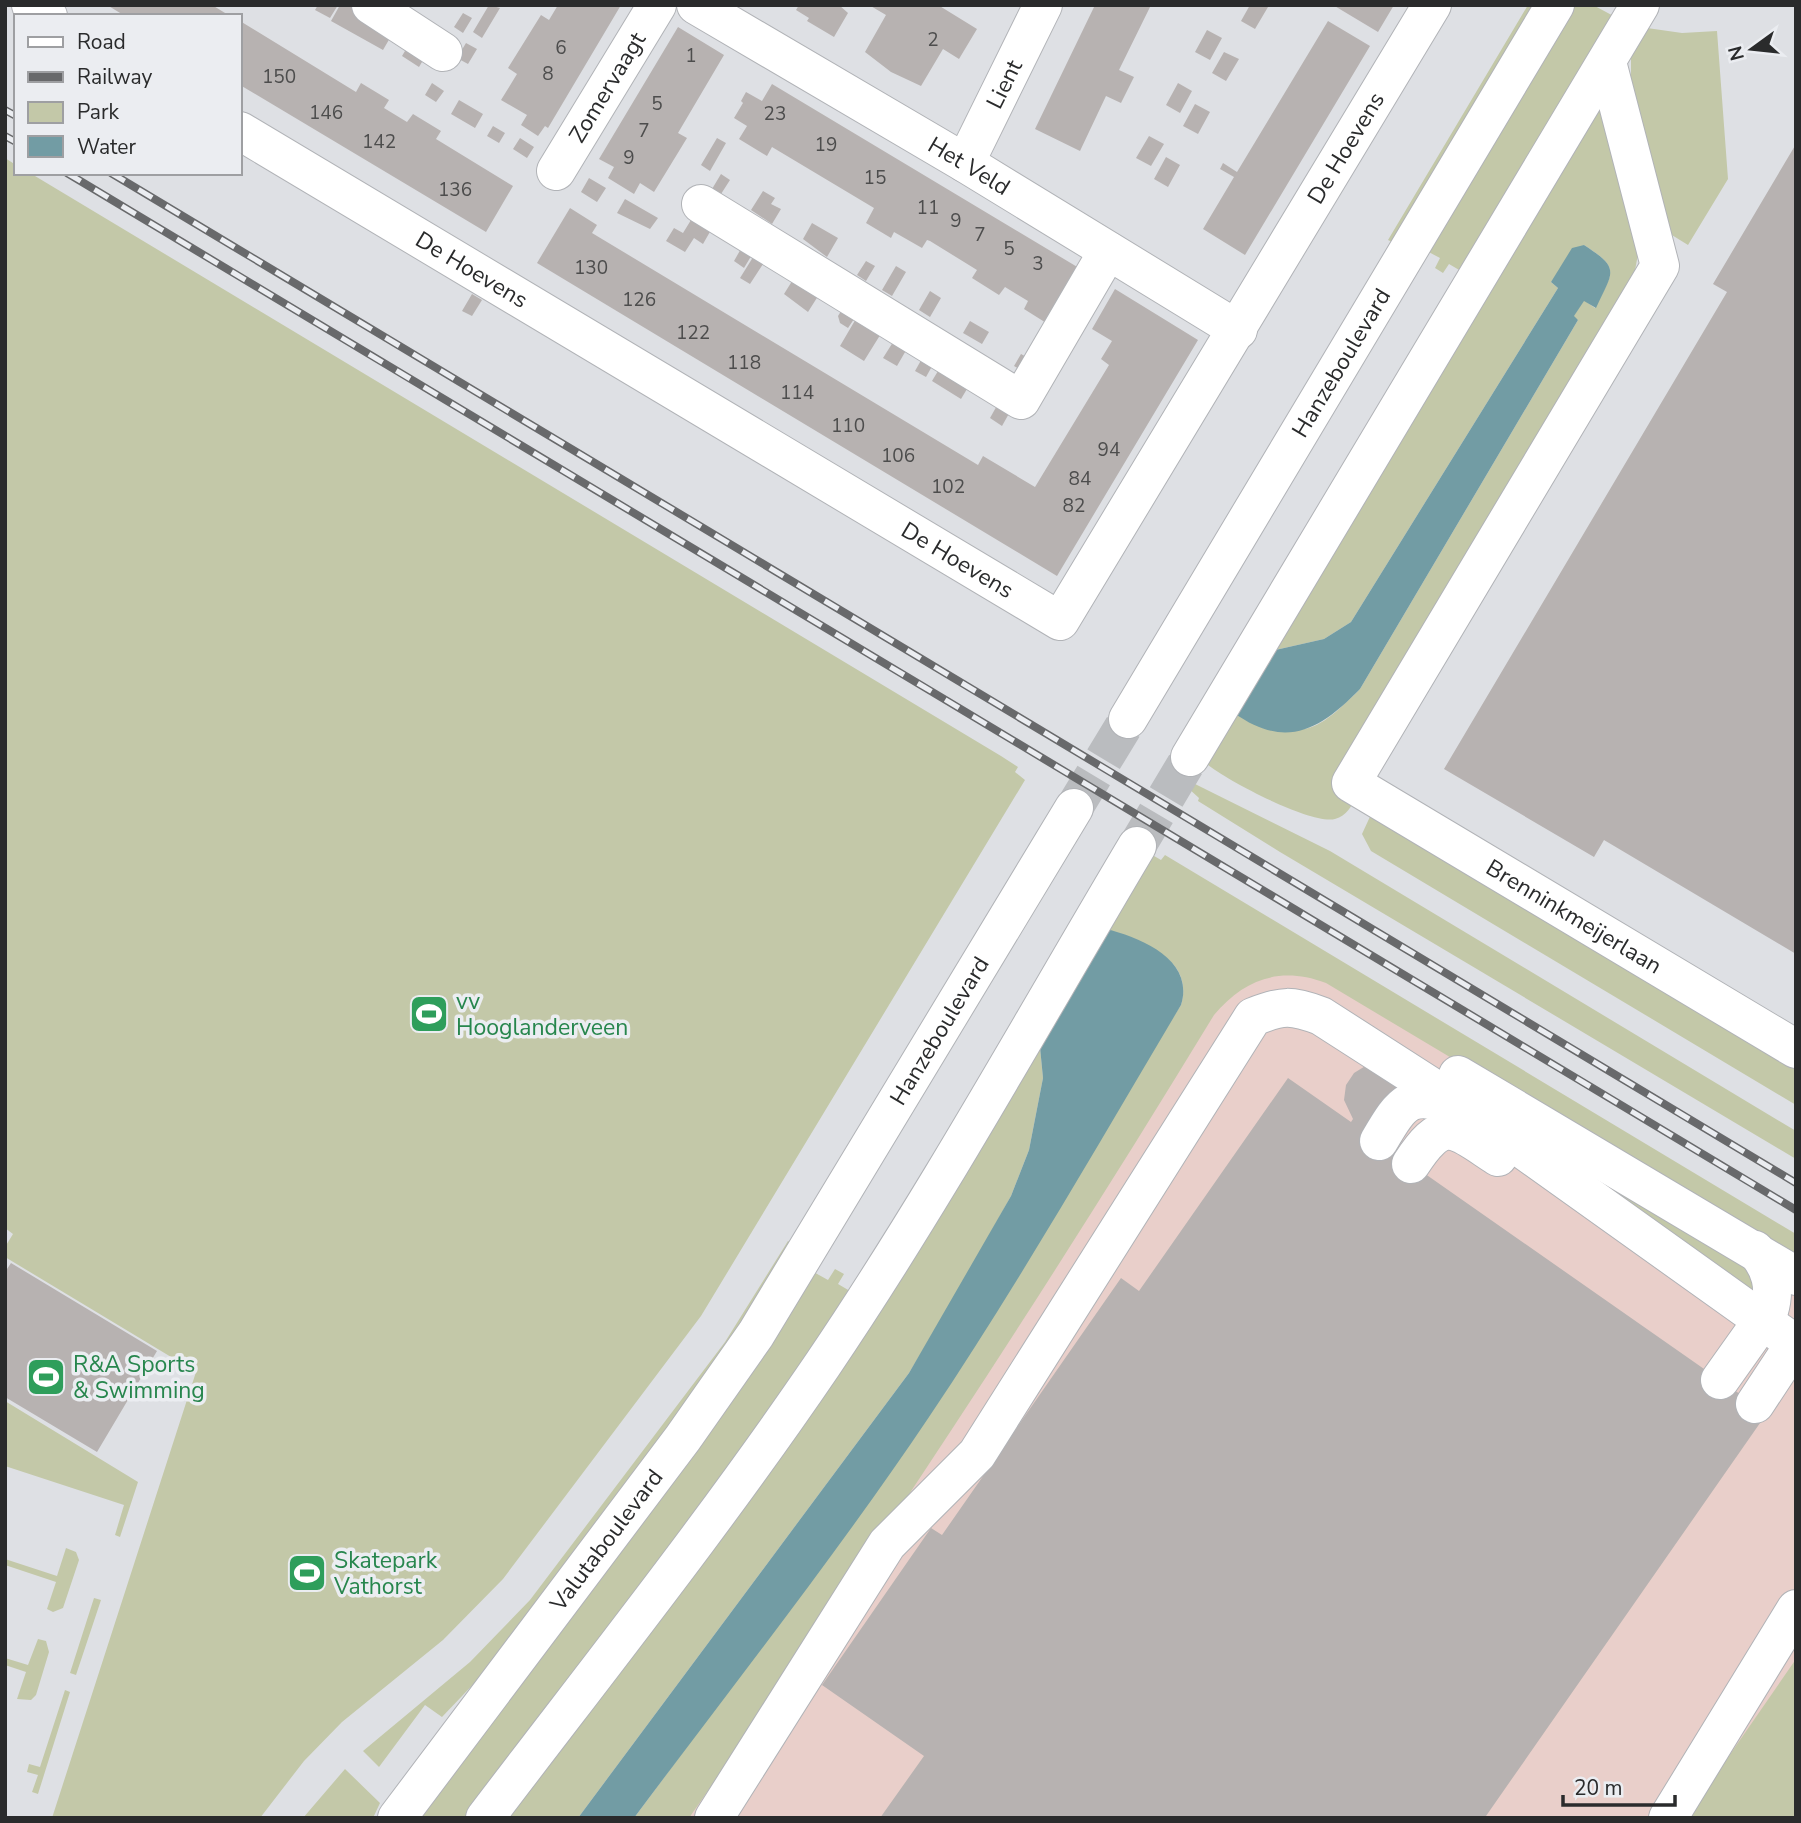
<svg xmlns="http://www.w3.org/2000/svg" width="1801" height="1823" font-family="'Nunito Sans',sans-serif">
  <rect width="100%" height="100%" fill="#dee0e4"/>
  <!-- commercial -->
  <path fill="#e9cfca" d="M1259 935 1796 1249V1818H680Z"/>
  <!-- green -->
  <path fill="#c3c8a8" d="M1528 5H1545L1396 244 1388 240Z
    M1569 5H1593L1619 19 1466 274 1449 264 1443 273 1435 268 1440 258 1423 249Z
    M1640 27 1682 33 1717 31 1728 179 1688 245 1667 232 1631 87V54Z
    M1598 92 1638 254 1634 276 1357 796C1351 806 1347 816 1335 819 1311 825 1226 780 1207 764L1234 713C1303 733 1305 744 1360 689L1578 320 1573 317 1584 300 1595 308C1613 271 1621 269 1584 245L1551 282 1558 288 1351 622 1324 639 1271 651Z
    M5 158 16 165V173H30L1001 756 1018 767 1015 772 1025 780 701 1316 503 1579 443 1640 342 1722 304 1761 260 1818H52L196 1372 5 1257V1247L13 1234 5 1228Z
    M1191 782 1330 851 1796 1131V1159L1280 852 1198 801 1199 798 1188 788Z
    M1374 808 1796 1060V1105L1371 851 1362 834Z
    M1149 853 1161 860 1165 855 1796 1234V1264L1326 983C1280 966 1244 979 1214 1015 1048 1288 872 1555 689 1818H634L824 1562 1181 1005C1195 957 1141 943 1106 929Z
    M1039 1037 1043 1078 1029 1150 1011 1196 955 1297 909 1373 578 1818H496Z
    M1479 1099 1745 1256 1760 1301Z
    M788 1241 798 1247 527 1628 442 1717 425 1705 379 1767 363 1751 470 1662 530 1600 725 1342Z
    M835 1269 844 1274 838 1284 855 1294 473 1818H408L810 1270 828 1280Z
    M5 1401 138 1482 120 1537 115 1535 124 1505 5 1466Z
    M66 1548 76 1552 79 1560 63 1608 53 1612 47 1609 56 1582 5 1565V1559L57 1576Z
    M94 1598 101 1600 76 1675 70 1673Z
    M38 1639 46 1641 49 1652 36 1695 31 1700 17 1699 26 1672 5 1665V1658L28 1665Z
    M1796 1659V1818H1686Z
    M65 1690 70 1692 38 1794 32 1792 38 1775 27 1772 29 1764 40 1767Z
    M345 1769 380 1803 373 1818H303Z"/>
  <!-- water -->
  <path fill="#729ca4" d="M1584 245C1621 269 1613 271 1596 308L1584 301 1574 316 1578 320 1360 689C1320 730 1286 750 1234 713L1271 651 1324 639 1351 622 1558 288 1551 282 1572 248Z
    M1106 929C1142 938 1195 960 1181 1005 1099 1143 1019 1283 929 1417 837 1554 733 1685 634 1818H578L909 1373 1011 1196 1029 1150 1043 1078 1039 1037Z"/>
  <!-- building -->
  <path fill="#b7b2b1" d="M107 5H212L230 16H125Z
    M318 5H338L330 18 315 10Z
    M340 5H349L394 31 383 50 331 21Z
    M489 5 500 8 482 38 473 32Z
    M558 5H621L548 128 545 126 538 136 521 125 527 115 501 100 517 74 508 68 541 15 549 20Z
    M799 5H839L848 13 834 37 807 21 809 18 796 10Z
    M869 5H938L977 29 959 59 943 49 921 86 891 72 865 52 886 15Z
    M1095 5H1151L1119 70 1134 77 1121 103 1106 96 1080 151 1035 129Z
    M1250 5 1268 7 1255 29 1241 21Z
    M1333 5H1394L1378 32Z
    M463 13 472 18 463 33 454 27Z
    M240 21 356 92 361 83 389 100 384 108 407 122 413 114 441 131 436 139 513 186 486 232 240 85Z
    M1328 21 1370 46 1245 255 1203 229 1234 177 1220 169 1223 163 1237 172Z
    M678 27 724 55 678 133 687 138 654 192 640 183 634 194 608 178 614 167 599 159Z
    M1207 30 1222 38 1210 60 1195 52Z
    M411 41 428 52 419 67 402 56Z
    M466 43 477 49 468 64 457 58Z
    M1224 52 1239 59 1226 81 1212 73Z
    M432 83 444 91 436 102 425 95Z
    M1178 83 1192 91 1180 113 1166 105Z
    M772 84 1084 271 1051 326 1024 309 1028 301 1005 287 999 295 972 278 977 270 930 241 927 240 922 248 894 232 891 238 866 223 874 208 772 147 767 156 739 139 747 126 734 118 743 103 741 101 746 92 762 101Z
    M459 100 483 114 475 128 451 114Z
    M1195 104 1210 112 1198 134 1183 126Z
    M493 126 505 133 499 143 487 136Z
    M1149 136 1164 144 1151 166 1136 158Z
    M520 138 534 147 527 158 513 149Z
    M717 138 726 143 710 171 701 165Z
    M1796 144V954L1604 840 1594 857 1444 769 1727 292 1713 284Z
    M1166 157 1180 165 1168 187 1154 179Z
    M721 174 730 180 721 194 712 189Z
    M589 178 606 188 597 202 581 192Z
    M763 191 775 198 771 204 781 209 772 224 751 210Z
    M625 199 658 218 650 229 617 213Z
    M570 208 597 225 592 233 978 465 983 456 1035 487 1109 365 1101 359 1112 341 1092 329 1115 289 1198 340 1057 576 537 263Z
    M691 220 711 230 703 244 694 238 685 252 666 241 674 228 683 233Z
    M812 223 838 238 827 257 803 239Z
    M742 247 753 253 744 268 734 261Z
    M755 254 765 261 750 284 740 278Z
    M866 261 875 266 866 281 857 275Z
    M896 266 906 272 892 296 882 290Z
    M794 278 820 293 808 312 784 294Z
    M930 291 941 298 930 317 919 310Z
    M472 294 482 300 472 316 462 311Z
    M843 308 856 316 848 328 840 323 838 316Z
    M857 317 882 332 864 361 840 346Z
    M970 321 989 332 982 344 963 333Z
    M895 339 908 347 897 366 883 358Z
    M1021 354 1030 359 1023 371 1014 366Z
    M924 355 935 361 926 377 915 371Z
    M941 366 970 384 961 399 932 381Z
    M999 402 1011 410 1002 426 990 418Z
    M1367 1065 1408 1096 1381 1143 1767 1413 1486 1816 1489 1818H880L924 1756 822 1685 931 1528 942 1535 1121 1278 1139 1291 1288 1078 1351 1122 1353 1119 1344 1100 1346 1085 1354 1073Z
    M11 1263 157 1351 97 1452 5 1397V1272Z"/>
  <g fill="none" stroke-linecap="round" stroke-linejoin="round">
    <!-- major-tunnel -->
    <path stroke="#babcbf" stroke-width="38" stroke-dasharray="38 19" stroke-linecap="butt" d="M1074 808 1128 719
      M1137 846 1190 757"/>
    <!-- minor casing -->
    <g stroke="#b1b3b7" stroke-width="40">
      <g id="minor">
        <path d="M31 5 48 16"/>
        <path d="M371 5 443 52"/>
        <path id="s1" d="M696 5 965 163 1238 330"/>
        <path id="s2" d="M1607 62 1660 266 1351 783 1796 1049"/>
        <path id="s3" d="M240 131 1060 621 1432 5"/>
        <path id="s4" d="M965 163 1043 5"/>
        <path id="s5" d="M556 171 657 5"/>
        <path d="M701 204 1021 400 1108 251"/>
        <path d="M1458 1075 1796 1276"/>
        <path d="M1379 1141C1403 1100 1410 1090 1457 1107"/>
        <path d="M1411 1164C1444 1113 1455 1129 1498 1157"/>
        <path d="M1720 1380 1769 1311C1776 1287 1771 1268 1755 1250"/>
        <path d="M714 1818 887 1544 977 1454 1253 1017C1283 1005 1291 1005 1321 1016L1472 1113 1787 1338 1788 1354 1755 1404"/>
        <path d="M1668 1818 1796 1609"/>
      </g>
    </g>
    <!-- major casing -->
    <g stroke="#b1b3b7" stroke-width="40">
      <g id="major">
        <path id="s6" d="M1128 719 1555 5"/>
        <path d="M1190 757 1640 5"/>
        <path id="s7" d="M397 1818 683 1438 756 1334 1074 808"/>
        <path d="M485 1818C599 1668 717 1520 823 1364 936 1197 1034 1019 1137 846"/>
      </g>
    </g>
    <!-- minor -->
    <use href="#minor" stroke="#fff" stroke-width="38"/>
    <!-- major -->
    <use href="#major" stroke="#fff" stroke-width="38"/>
    <!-- rail casing -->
    <g stroke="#68696b" stroke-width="8">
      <path id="rail" d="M5 110 16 116
        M5 136 16 142
        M67 173 1796 1210
        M111 173 1796 1183"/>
    </g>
    <!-- rail -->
    <use href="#rail" stroke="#ebedf1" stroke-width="5" stroke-dasharray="16" stroke-linecap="butt"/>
  </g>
  <!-- icons -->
  <defs>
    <g id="stadium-square" transform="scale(2.0125)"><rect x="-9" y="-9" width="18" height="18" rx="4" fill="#2e9e5b" stroke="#ebedf1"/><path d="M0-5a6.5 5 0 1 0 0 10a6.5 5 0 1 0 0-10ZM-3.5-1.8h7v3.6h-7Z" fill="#fff"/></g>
  </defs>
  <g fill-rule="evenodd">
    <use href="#stadium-square" x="429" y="1014"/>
    <use href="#stadium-square" x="46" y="1377"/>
    <use href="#stadium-square" x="307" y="1573"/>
  </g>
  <g text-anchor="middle" stroke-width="7" stroke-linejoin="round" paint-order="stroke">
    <!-- number labels -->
    <g font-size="19" fill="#4d4d4d">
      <text x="933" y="46">2</text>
      <text x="561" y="54">6</text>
      <text x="691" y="62">1</text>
      <text x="548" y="80">8</text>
      <text x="279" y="83">150</text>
      <text x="657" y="110">5</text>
      <text x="326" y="119">146</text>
      <text x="775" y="120">23</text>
      <text x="644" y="137">7</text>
      <text x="379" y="148">142</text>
      <text x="826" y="151">19</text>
      <text x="629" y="164">9</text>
      <text x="875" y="184">15</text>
      <text x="455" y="196">136</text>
      <text x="928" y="214">11</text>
      <text x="956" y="227">9</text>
      <text x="980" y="241">7</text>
      <text x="1009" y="255">5</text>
      <text x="1038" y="270">3</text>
      <text x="591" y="274">130</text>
      <text x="639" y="306">126</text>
      <text x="693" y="339">122</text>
      <text x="744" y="369">118</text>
      <text x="797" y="399">114</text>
      <text x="848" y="432">110</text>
      <text x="1109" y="456">94</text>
      <text x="898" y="462">106</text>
      <text x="1080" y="485">84</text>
      <text x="948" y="493">102</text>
      <text x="1074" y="512">82</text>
    </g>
    <!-- street labels -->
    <g font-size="23" fill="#2a2b2c" stroke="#ebedf1">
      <text dy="8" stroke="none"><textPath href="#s4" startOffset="88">Lient</textPath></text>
      <text dy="8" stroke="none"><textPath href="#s5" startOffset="98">Zomervaagt</textPath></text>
      <text dy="8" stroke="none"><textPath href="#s3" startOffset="1508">De Hoevens</textPath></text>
      <text dy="8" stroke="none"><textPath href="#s1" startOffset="317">Het Veld</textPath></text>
      <text dy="8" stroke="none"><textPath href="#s3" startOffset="270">De Hoevens</textPath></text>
      <text dy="8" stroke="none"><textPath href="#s6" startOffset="415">Hanzeboulevard</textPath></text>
      <text dy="8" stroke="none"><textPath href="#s3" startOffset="836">De Hoevens</textPath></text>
      <text dy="8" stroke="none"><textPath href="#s2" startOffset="1073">Brenninkmeijerlaan</textPath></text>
      <text dy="8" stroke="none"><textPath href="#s7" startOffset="957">Hanzeboulevard</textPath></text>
      <text dy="8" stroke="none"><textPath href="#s7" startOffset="348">Valutaboulevard</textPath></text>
    </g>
    <!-- leisure labels -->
    <g font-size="23" fill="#27864d" stroke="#ebedf1" text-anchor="start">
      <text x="456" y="1009">vv<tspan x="456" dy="26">Hooglanderveen</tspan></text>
      <text x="73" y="1372">R&amp;A Sports<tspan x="73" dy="26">&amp; Swimming</tspan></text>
      <text x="334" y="1568">Skatepark<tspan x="334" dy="26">Vathorst</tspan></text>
    </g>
  </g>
  <!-- border -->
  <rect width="1801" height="1823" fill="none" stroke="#2a2b2c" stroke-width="14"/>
  <!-- legend -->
  <rect x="14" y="14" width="228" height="161" fill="#ebedf1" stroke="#9e9fa2" stroke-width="2"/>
  <rect x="28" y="37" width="35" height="10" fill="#ffffff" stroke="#9e9fa2" stroke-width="2"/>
  <text x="77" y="49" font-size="21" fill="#2a2b2c">Road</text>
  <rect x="28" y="72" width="35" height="10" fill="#68696b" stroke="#9e9fa2" stroke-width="2"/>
  <text x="77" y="84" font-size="21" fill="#2a2b2c">Railway</text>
  <rect x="28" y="102" width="35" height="21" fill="#c3c8a8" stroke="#9e9fa2" stroke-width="2"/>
  <text x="77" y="119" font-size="21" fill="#2a2b2c">Park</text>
  <rect x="28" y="136" width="35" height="21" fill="#729ca4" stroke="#9e9fa2" stroke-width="2"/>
  <text x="77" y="154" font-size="21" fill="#2a2b2c">Water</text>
  <!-- north arrow -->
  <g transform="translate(1752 49) rotate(255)" stroke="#ebedf1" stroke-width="5" paint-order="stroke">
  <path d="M0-5L12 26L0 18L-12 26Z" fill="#2a2b2c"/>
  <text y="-10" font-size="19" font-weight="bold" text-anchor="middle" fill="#2a2b2c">N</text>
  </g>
  <!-- scale -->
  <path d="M1563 1795v10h112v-10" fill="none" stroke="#2a2b2c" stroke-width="3.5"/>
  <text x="1574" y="1795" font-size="21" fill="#2a2b2c" stroke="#ebedf1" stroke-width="5" paint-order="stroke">20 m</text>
</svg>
